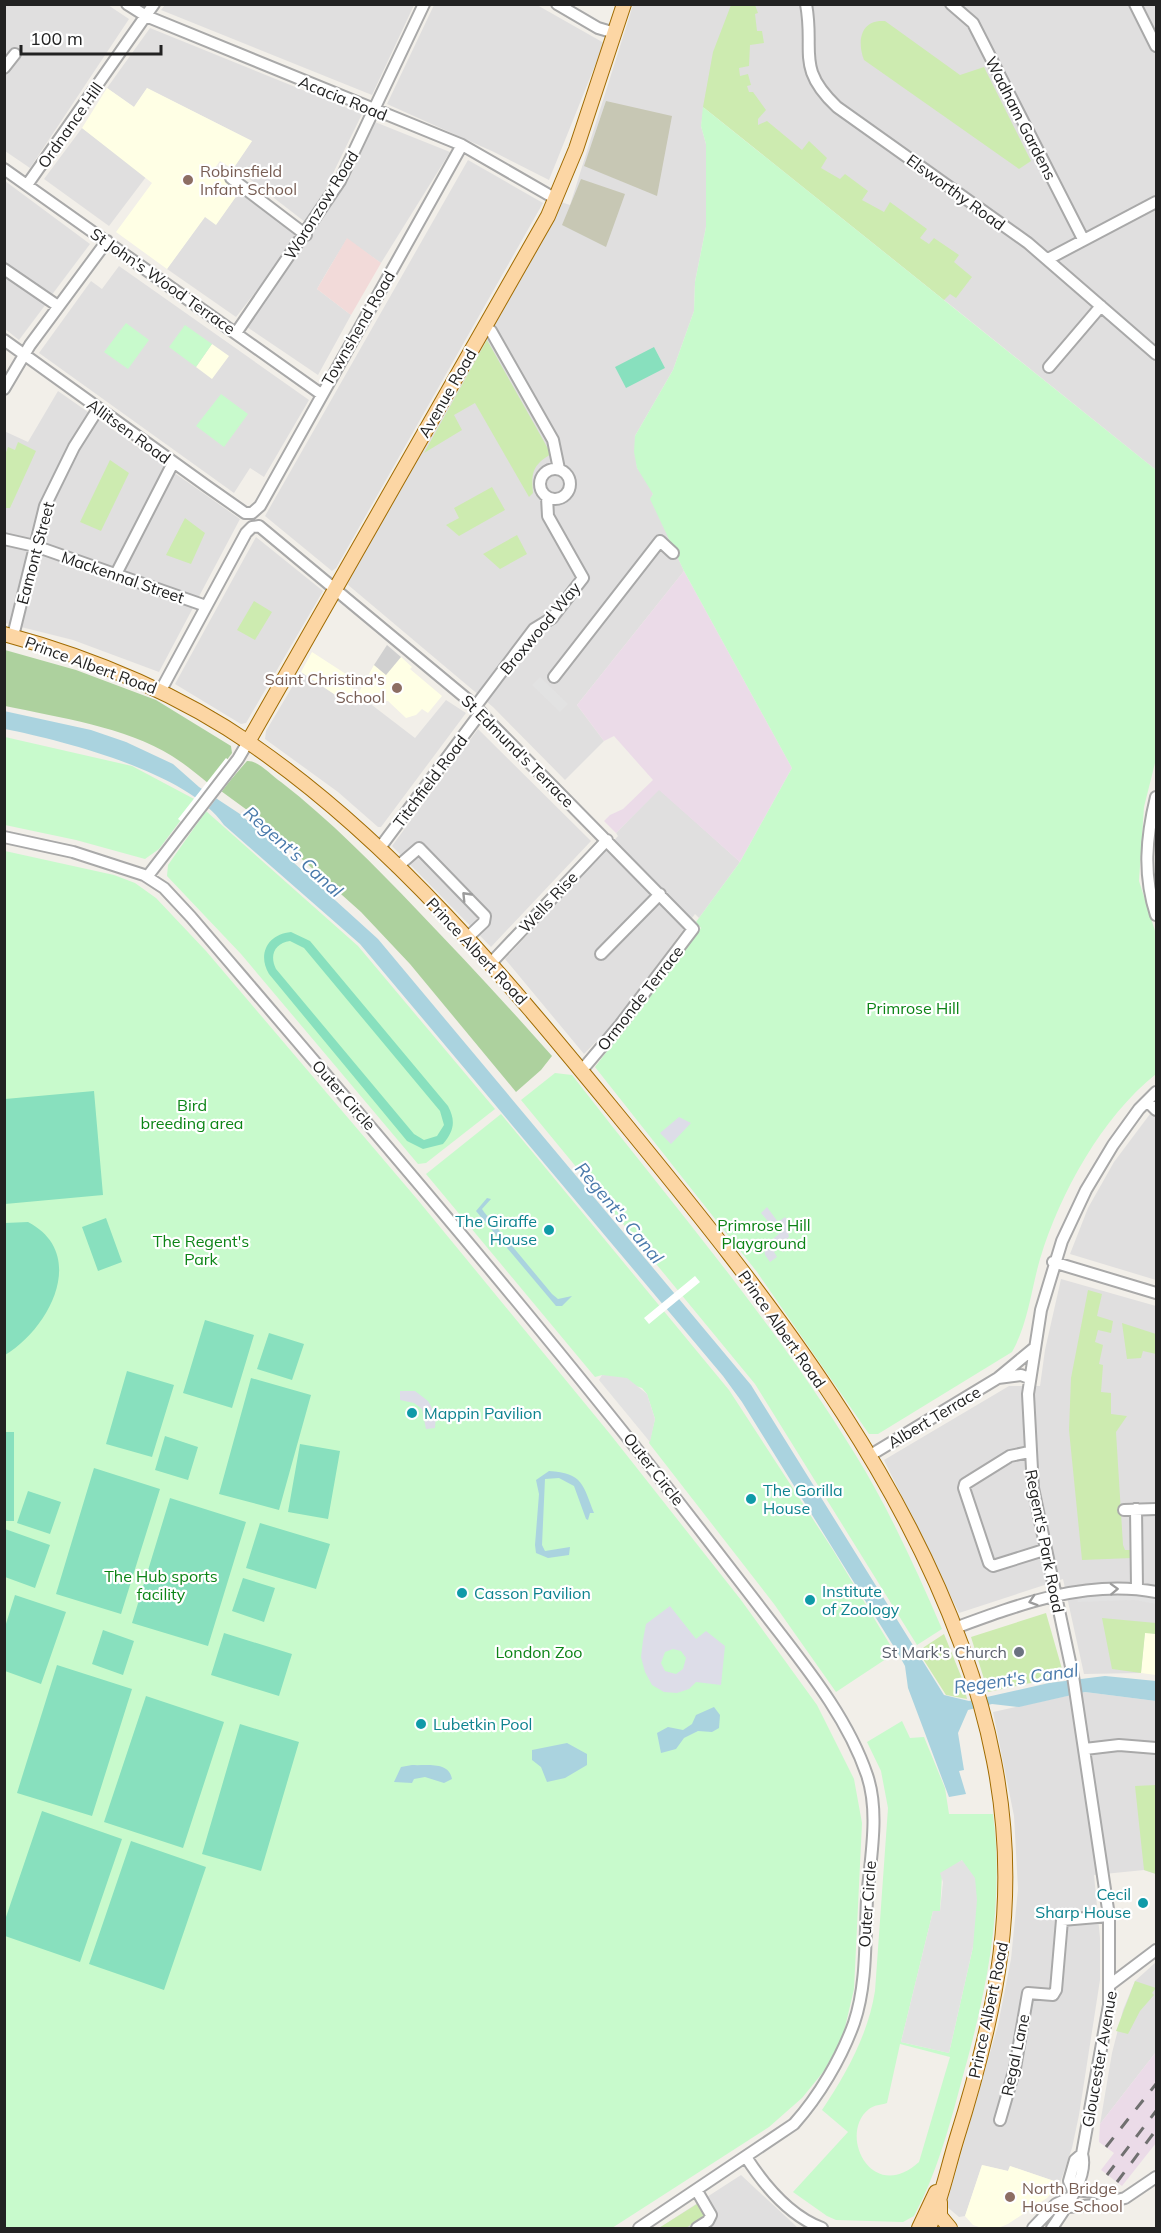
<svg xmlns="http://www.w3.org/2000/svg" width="1161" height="2233" font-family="Mulish,sans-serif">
  <rect width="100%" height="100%" fill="#f2efe9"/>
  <!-- residential -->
  <path fill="#e0dfdf" d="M5 5H108L129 19 30 168 5 151Z
    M165 5 414 4V5L372 95 161 10Z
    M434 5H537L604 43 549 180 494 152 387 104Z
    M633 5H1156V470L704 107 701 126 706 144V227L695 282 694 311 673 370 635 436 637 468 649 483 653 494 651 499 684 571 577 705 604 741 565 780 493 707 347 584 561 202 570 205Z
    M150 28 362 114 318 204 305 222 234 167 252 141 147 88 134 107 107 88Z
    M375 122 450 152 381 263 347 239 328 270 317 289 351 315 318 375 247 327 348 181Z
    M82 128 146 177 109 226 44 179Z
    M468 160 543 203 336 568 332 571 265 516Z
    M5 181 90 244 51 296 5 264Z
    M240 191 299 236 236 317 167 269 205 216 216 224Z
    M119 266 309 400 264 477 250 468 234 493 39 353 91 281 102 289Z
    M4 273 46 304 19 340 5 329Z
    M58 391 240 519 159 672 73 640 5 623 4 431 28 442Z
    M256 537 323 591 246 723 241 724 175 684Z
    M301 672 349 704 368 702 415 738 446 700 466 713 381 827H378L338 792 265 739 266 731Z
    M478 729 591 841 491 947 392 846Z
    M659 789 740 862 699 918 695 914 613 1024 584 1054 505 959 618 836 616 833Z
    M1156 1106V1280L1070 1254 1088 1208 1114 1162Z
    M1061 1279 1156 1306V1634L1145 1633 1141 1673 1084 1674 1063 1579 959 1613 884 1460 1009 1386H1040L1045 1350Z
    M1085 1692 1156 1701V1874L1144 1870 1094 1875 1100 1938V1980L1079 2115 1072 2148 1060 2183 1010 2166 1008 2171 982 2165 965 2216 959 2217 946 2206 998 2025 1011 1959 1018 1889 1014 1816 993 1712Z
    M1156 1962V2052L1100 2124 1112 2053 1123 2010 1135 1981Z
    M741 2175 798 2228H659Z"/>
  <!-- commercial -->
  <path fill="#f2dad9" d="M347 238 381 263 351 315 317 289Z"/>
  <!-- industrial -->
  <path fill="#ebdbe8" d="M684 571 792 768 740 862 659 790 616 833 604 821 610 815 623 809 653 780 614 736 604 741 577 705Z
    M1156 2052V2143L1122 2186 1101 2170 1114 2153 1099 2142 1100 2124Z"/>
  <!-- education -->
  <path fill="#ffffe5" d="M107 88 134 107 147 88 252 141 233 169 220 161 214 169 240 191 216 225 205 217 167 269 116 232 152 183 82 128Z
    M212 344 229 356 212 379 196 367Z
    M312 652 349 676 345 684 359 692 374 665 386 675 401 657 412 667 410 669 442 696 428 713 422 709 416 715 406 718 388 701 349 704 301 672Z
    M1145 1632 1156 1634V1675L1141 1673Z
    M982 2165 1008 2171 1010 2166 1060 2183 1047 2198 1008 2224 998 2228H982L973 2225 965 2216Z"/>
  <!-- religious -->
  <path fill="#d0d0d0" d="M387 645 401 657 386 675 374 665Z"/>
  <!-- construction -->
  <path fill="#c7c7b4" d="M606 101 672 116 657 196 584 166Z
    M581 179 625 194 606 247 562 225Z"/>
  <!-- grass -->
  <path fill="#cdebb0" d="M731 5H755L758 13 755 14 757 31H762L764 43 750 45 749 66 739 68 740 76 748 74 751 85 747 86 749 92H753L766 110 758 119V125L767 121 802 150 809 141 827 158 821 168 840 179 845 174 868 191 862 200 884 212 890 202 927 229 920 238 929 244 934 238 959 255 954 262 972 277 956 298 950 294 944 300 703 107 713 52Z
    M885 21 960 75 984 67 1031 161 1019 169 864 60C857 42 860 19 885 21Z
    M487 340 551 454C533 465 531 472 533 493L529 497 475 403 454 415 462 430 424 453Z
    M18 442 36 451 10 508H5V455L8 447 15 450Z
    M110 460 129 473 101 531 80 522Z
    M492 487 505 510 459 536 446 525 459 518 454 508Z
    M185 518 205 533 191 564 166 555Z
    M517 535 527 554 500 569 483 554Z
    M254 601 272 612 255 640 237 630Z
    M1088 1290 1102 1294 1097 1316 1113 1321 1111 1333 1098 1330 1095 1342 1103 1345 1099 1364 1103 1365 1101 1392 1111 1393V1414L1127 1416 1116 1432 1123 1545 1125 1550H1133L1132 1558 1082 1560 1069 1430 1071 1378Z
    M1122 1323 1156 1334V1354L1143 1351 1141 1358 1127 1359Z
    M1046 1613 1064 1676 988 1692 971 1637Z
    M1102 1618 1156 1623V1634L1145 1633 1141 1673 1112 1669Z
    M944 1634 963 1681 967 1699 946 1695 918 1651Z
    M1156 1785V1874L1144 1870 1135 1786Z
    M1135 1981 1156 1988 1152 1993 1154 1995 1140 2011 1128 2034 1116 2031Z
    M697 2204 705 2213 704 2216 686 2228H659Z"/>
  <!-- forest -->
  <path fill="#add19e" d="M5 650 76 670 156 700 231 746 232 753 209 784C197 774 185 764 172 756 126 727 57 717 5 706Z
    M247 761C258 760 272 776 281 782 331 821 374 865 418 911 463 958 508 1006 552 1056L541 1070 516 1092 410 964 361 912 247 810 221 791Z"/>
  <!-- park -->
  <path fill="#c8facc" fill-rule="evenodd" d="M703 107 1156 470V759L1144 807 1139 881 1156 934V1074C1102 1117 1060 1193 1040 1259 1031 1290 1028 1324 1012 1352L878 1434H869L757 1272 595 1067 701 928 696 922 740 862 792 768 684 571 650 499 653 494 637 468 634 452 635 436 673 370 694 311 695 282 706 227V144L701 126Z
    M126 323 149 340 128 369 104 352Z
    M185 325 212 344 196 367 169 347Z
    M221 394 248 414 224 447 196 426Z
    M5 737 132 766 196 800 159 849 145 859 76 840 5 825Z
    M206 811 358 946 495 1109 426 1163 418 1164 241 954 167 876 168 865Z
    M5 851 114 875 135 883 156 898 206 951 417 1199 610 1434 741 1600 817 1705 854 1779 862 1823 854 1989 843 2036 824 2071 802 2098 769 2127 612 2228H5Z
    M555 1073 572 1075C668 1199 772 1319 855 1454 889 1509 916 1569 942 1629L917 1645 755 1384 521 1100Z
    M501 1114 729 1390 833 1550 895 1653 836 1692 774 1604 649 1443 655 1419 647 1394 642 1388 602 1375 595 1377 426 1174Z
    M902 1721 910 1738 924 1737 945 1788 949 1814H993C1005 1907 986 1994 961 2083 949 2128 936 2175 914 2216L903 2222 836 2220 827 2216 793 2192 848 2132 822 2110C846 2074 868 2035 875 1991L888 1808 881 1771 867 1742ZM962 1860 973 1947 949 2053 901 2042 933 1911 940 1912 942 1875ZM900 2044 950 2057 919 2162C872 2205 837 2134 869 2109 874 2105 881 2105 887 2103Z"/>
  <!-- pitch -->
  <path fill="#88e0be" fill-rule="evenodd" d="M654 347 665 368 626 388 615 367Z
    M291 932 310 941 448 1106C456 1121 454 1131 443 1144L423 1149 407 1141 269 974C257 954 268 934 291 932ZM290 941 304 948 440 1111 444 1125 437 1136 424 1140 414 1134 276 969C269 955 275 943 290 941Z
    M94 1091 103 1195 5 1204V1099Z
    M106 1218 122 1262 98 1271 82 1227Z
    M28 1222C89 1254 49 1329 5 1355V1223Z
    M205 1320 254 1335 232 1408 183 1393Z
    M269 1333 304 1344 292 1380 257 1369Z
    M127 1371 174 1385 152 1457 106 1444Z
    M251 1378 311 1395 279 1510 219 1494Z
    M5 1432H14V1521H5Z
    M165 1436 198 1447 188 1480 155 1470Z
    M300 1444 340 1451 328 1519 288 1512Z
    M94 1468 160 1489 121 1614 56 1594Z
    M28 1491 61 1502 50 1534 17 1523Z
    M170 1498 246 1522 208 1646 132 1623Z
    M260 1523 330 1544 316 1589 246 1568Z
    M5 1529 50 1545 35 1588 5 1577Z
    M243 1578 275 1588 264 1622 232 1611Z
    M15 1595 66 1612 41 1684 5 1671V1627Z
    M103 1630 134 1641 123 1675 92 1664Z
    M224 1633 292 1654 279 1696 211 1675Z
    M57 1665 132 1689 92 1816 17 1793Z
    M146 1696 224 1722 183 1848 104 1822Z
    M240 1724 299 1742 261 1871 202 1854Z
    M42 1811 122 1839 80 1962 5 1936V1920Z
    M131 1841 206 1867 164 1990 89 1964Z"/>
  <!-- parking -->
  <path fill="#e2e2e2" d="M540 677 568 704 560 712 532 685Z
    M602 1375 627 1378 647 1394 655 1419 650 1442 599 1380Z
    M1131 1591 1156 1596V1604L1135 1600 1078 1602 1077 1594Z
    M962 1860 975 1878 977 1900 973 1947 949 2053 901 2042 933 1911H940L943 1882 940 1873Z"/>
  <!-- plaza -->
  <path fill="#dddde8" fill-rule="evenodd" d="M679 1117 691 1123 671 1144 660 1133Z
    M767 1207 778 1222 785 1217 791 1224 787 1228 789 1237 783 1242 788 1248 783 1252 780 1247 774 1252 777 1257 770 1262 765 1255 764 1246 779 1234 761 1213Z
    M400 1391H415L428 1401 436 1415 435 1428 426 1429 422 1409 414 1403 400 1400Z
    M670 1606 696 1639 706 1631 725 1646 721 1685 696 1682 689 1689 677 1693 664 1692 652 1685 645 1672 641 1657 643 1640 646 1624ZM673 1649 681 1651 686 1658 683 1669 676 1674 665 1671 661 1663 665 1652Z"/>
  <!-- water -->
  <path fill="#aad3df" d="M4 711 91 730 126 742 173 764 199 787 240 814 378 939 751 1385 944 1695 969 1701 1049 1683 1105 1676 1156 1681V1701L1085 1692 1019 1707 992 1704 968 1710 958 1733 964 1770 959 1771 966 1794 949 1797 908 1688 905 1666 899 1655 742 1402 723 1376 360 944 224 825C189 773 65 741 5 729Z
    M487 1198 491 1199 482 1209 484 1212 552 1294 558 1299 572 1296 562 1306H556L476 1211Z
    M549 1471C583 1473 583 1485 594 1513H590L588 1520 586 1519 574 1486 559 1478 545 1479 542 1545 545 1551 570 1547 569 1555 548 1558 536 1553 535 1545 539 1494 536 1480Z
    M714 1707 720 1715 719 1728 712 1732 698 1731 684 1738 676 1749 661 1753 657 1733 668 1727 683 1730 692 1724 696 1715Z
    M567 1743 587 1754V1765L565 1778 547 1782 541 1767 532 1760V1750Z
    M412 1765C426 1766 449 1761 452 1779L444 1783 425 1777 414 1779 412 1783 394 1782 401 1767Z"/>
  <!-- pier -->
  <path fill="#fff" d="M226 758 239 769 192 830 178 819Z
    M695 1276 700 1282 649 1324 644 1318Z"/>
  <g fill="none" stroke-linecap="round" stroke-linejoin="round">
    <!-- minor casing -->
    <g stroke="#a9a9a9" stroke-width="14">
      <path id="minor" d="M127 4 146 16 462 145 556 199
        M557 4 598 28 615 33
        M806 4C815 52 795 67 837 107L1028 243 1156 354
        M951 4 973 23 1083 239
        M1135 4 1156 46
        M4 68 15 54
        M4 169 321 394
        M231 178 306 235
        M27 185 154 4
        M1048 259 1156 202
        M4 269 58 306
        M485 327 491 331 553 440 559 469
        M236 333 340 181 424 4
        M4 340 208 487 245 513H252L260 506 462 145
        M1049 367 1101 306
        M4 389 30 345 107 241
        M540 484a15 15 0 1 1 30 0a15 15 0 1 1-30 0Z
        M4 539 35 546 206 606
        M116 574 173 463
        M13 636 45 506 74 447 98 409
        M554 677 660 541 673 553
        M161 690 246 533 252 527 259 526 467 699 693 929 620 1025 582 1070
        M475 707 534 629 552 618 583 578 548 516 547 497
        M1156 797C1146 838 1143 875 1156 915
        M4 837 73 852 144 875 164 888 191 917C363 1118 536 1318 698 1527 725 1562 752 1597 779 1632 813 1676 849 1722 867 1775 880 1813 870 1860 867 1899 865 1940 867 1985 854 2023 841 2059 819 2096 794 2124L639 2228
        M379 849 481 712
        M397 867 419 848 485 916 484 922 466 939
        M147 877 238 759 248 742
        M601 954 660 894
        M490 964 607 840
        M1147 1101 1156 1110
        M1053 1262 1156 1293
        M998 1378 1021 1375 1029 1378
        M1029 1452 1010 1456 965 1484 964 1488 989 1563 993 1566 1044 1550
        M869 1456 998 1378 1033 1349
        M1136 1509 1137 1588
        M1124 1510 1156 1509
        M955 1628C1020 1604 1087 1579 1156 1592
        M1085 1749 1119 1745 1156 1748
        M1111 1984 1156 1950
        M1000 2120 1015 2068 1028 1993 1053 1995 1056 1990 1062 1920 1109 1916
        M746 2157C764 2185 790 2216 822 2228
        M1073 2190 1095 2192 1114 2199
        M1073 2190 1069 2181 1075 2160 1082 2154
        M1068 2207 1097 2205 1125 2198 1156 2177
        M697 2228 708 2221 711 2215 697 2191
        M1033 2228 1056 2204 1069 2198
        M1052 2228C1064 2210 1089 2177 1082 2154L1109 2005V1916L1073 1676 1033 1488 1028 1394 1041 1310 1062 1241 1086 1190 1113 1145 1139 1109 1156 1092"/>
    </g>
    <!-- major casing -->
    <g stroke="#a06b00" stroke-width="16">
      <path id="major" d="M4 634C93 658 179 694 254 746 394 843 505 978 612 1108 766 1296 947 1517 994 1761 1021 1898 997 2011 956 2141 947 2171 941 2200 929 2228
        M248 742 548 216 576 149 624 4
        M940 2202V2216L950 2228
        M919 2228 936 2192"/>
    </g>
    <!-- minor -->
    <use href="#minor" stroke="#fff" stroke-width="10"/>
    <!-- major -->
    <use href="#major" stroke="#fcd6a4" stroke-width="14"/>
    <!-- rail -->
    <path stroke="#707070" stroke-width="3" stroke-dasharray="12 12" stroke-linecap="butt" d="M1106 2147 1156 2084
      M1107 2175 1156 2111
      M1117 2182 1156 2130"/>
  </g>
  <!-- one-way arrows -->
  <defs><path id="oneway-chevron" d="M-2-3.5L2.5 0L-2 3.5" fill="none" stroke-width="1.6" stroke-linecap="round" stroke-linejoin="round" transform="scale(1.5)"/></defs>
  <g stroke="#9c9c9c">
    <use href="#oneway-chevron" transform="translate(466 896) rotate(-134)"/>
    <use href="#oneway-chevron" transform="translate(1114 1589) rotate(-2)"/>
    <use href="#oneway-chevron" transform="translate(1033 1601) rotate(162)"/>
  </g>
  <!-- markers -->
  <g fill="#8d6e63" stroke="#fff" stroke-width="2">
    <circle cx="188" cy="180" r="6"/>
    <circle cx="397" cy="688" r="6"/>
    <circle cx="1010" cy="2197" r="6"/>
  </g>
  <g fill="#0f9aa8" stroke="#fff" stroke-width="2">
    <circle cx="549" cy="1230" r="6"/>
    <circle cx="412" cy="1413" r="6"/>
    <circle cx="751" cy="1499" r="6"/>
    <circle cx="462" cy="1593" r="6"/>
    <circle cx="810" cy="1600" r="6"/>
    <circle cx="421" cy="1724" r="6"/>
    <circle cx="1143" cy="1903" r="6"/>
  </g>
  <circle fill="#6b7280" stroke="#fff" stroke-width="2" cx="1019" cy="1652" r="6"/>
  <g text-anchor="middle" stroke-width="4.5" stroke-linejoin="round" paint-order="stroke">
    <!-- street labels -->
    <g font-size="16" fill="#222" stroke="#fff">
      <text transform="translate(343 98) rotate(22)" y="6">Acacia Road</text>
      <text transform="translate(1021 118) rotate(63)" y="6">Wadham Gardens</text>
      <text transform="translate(70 125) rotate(-55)" y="6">Ordnance Hill</text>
      <text transform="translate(956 192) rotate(36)" y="6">Elsworthy Road</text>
      <text transform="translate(321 205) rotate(-58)" y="6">Woronzow Road</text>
      <text transform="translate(163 281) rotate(35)" y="6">St John's Wood Terrace</text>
      <text transform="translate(358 328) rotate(-60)" y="6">Townshend Road</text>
      <text transform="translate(447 393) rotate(-60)" y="6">Avenue Road</text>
      <text transform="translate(129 431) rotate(36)" y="6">Allitsen Road</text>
      <text transform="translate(35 553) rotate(-75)" y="6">Eamont Street</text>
      <text transform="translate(123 577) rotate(19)" y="6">Mackennal Street</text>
      <text transform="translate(540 628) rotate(-50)" y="6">Broxwood Way</text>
      <text transform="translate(91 665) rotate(20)" y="6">Prince Albert Road</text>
      <text transform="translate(518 751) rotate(45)" y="6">St Edmund's Terrace</text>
      <text transform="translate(430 781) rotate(-53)" y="6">Titchfield Road</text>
      <text transform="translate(548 902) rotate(-47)" y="6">Wells Rise</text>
      <text transform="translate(477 951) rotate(47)" y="6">Prince Albert Road</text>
      <text transform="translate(640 998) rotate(-52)" y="6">Ormonde Terrace</text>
      <text transform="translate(344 1095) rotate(49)" y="6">Outer Circle</text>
      <text transform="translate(782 1329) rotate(55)" y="6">Prince Albert Road</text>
      <text transform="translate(934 1417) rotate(-31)" y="6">Albert Terrace</text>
      <text transform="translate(654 1469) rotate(52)" y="6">Outer Circle</text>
      <text transform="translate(1045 1541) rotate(79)" y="6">Regent's Park Road</text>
      <text transform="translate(867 1904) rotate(-86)" y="6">Outer Circle</text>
      <text transform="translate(988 2010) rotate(-78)" y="6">Prince Albert Road</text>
      <text transform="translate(1015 2055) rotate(-78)" y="6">Regal Lane</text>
      <text transform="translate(1099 2059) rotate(-80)" y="6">Gloucester Avenue</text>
    </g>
    <!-- education labels -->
    <g font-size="16" fill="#785e54" stroke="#fff" text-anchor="start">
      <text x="200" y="177">Robinsfield<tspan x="200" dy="18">Infant School</tspan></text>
      <text x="385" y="685" text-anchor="end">Saint Christina's<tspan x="385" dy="18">School</tspan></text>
      <text x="1022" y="2194">North Bridge<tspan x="1022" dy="18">House School</tspan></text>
    </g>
    <!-- park labels -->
    <g font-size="16" fill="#0c8416" stroke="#fff">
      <text x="913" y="1014">Primrose Hill</text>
      <text x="192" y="1111">Bird<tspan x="192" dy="18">breeding area</tspan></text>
      <text x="764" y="1231">Primrose Hill<tspan x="764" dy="18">Playground</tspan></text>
      <text x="201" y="1247">The Regent's<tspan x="201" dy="18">Park</tspan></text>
      <text x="161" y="1582">The Hub sports<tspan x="161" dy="18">facility</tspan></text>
      <text x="539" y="1658">London Zoo</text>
    </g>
    <!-- culture labels -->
    <g font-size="16" fill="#0d838f" stroke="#fff" text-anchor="start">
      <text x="537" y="1227" text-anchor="end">The Giraffe<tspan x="537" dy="18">House</tspan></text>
      <text x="424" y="1419">Mappin Pavilion</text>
      <text x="763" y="1496">The Gorilla<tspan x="763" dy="18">House</tspan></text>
      <text x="822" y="1597">Institute<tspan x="822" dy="18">of Zoology</tspan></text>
      <text x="474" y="1599">Casson Pavilion</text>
      <text x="433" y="1730">Lubetkin Pool</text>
      <text x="1131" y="1900" text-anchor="end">Cecil<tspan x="1131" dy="18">Sharp House</tspan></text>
    </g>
    <!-- worship labels -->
    <g font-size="16" fill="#5b616d" stroke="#fff" text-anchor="end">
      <text x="1007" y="1658">St Mark's Church</text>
    </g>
    <!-- water labels -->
    <g font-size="18" font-style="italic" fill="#4a7aab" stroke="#fff">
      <text transform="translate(293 852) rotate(42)" y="6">Regent's Canal</text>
      <text transform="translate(619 1213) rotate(50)" y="6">Regent's Canal</text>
      <text transform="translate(1016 1679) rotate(-8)" y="6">Regent's Canal</text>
    </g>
  </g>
  <!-- border -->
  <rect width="1161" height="2233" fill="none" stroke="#222222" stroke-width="12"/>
  <!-- scale -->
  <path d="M21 45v9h140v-9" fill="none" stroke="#222222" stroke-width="3"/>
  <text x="30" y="45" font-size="18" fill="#222222" stroke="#ffffff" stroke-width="4.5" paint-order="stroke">100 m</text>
</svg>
